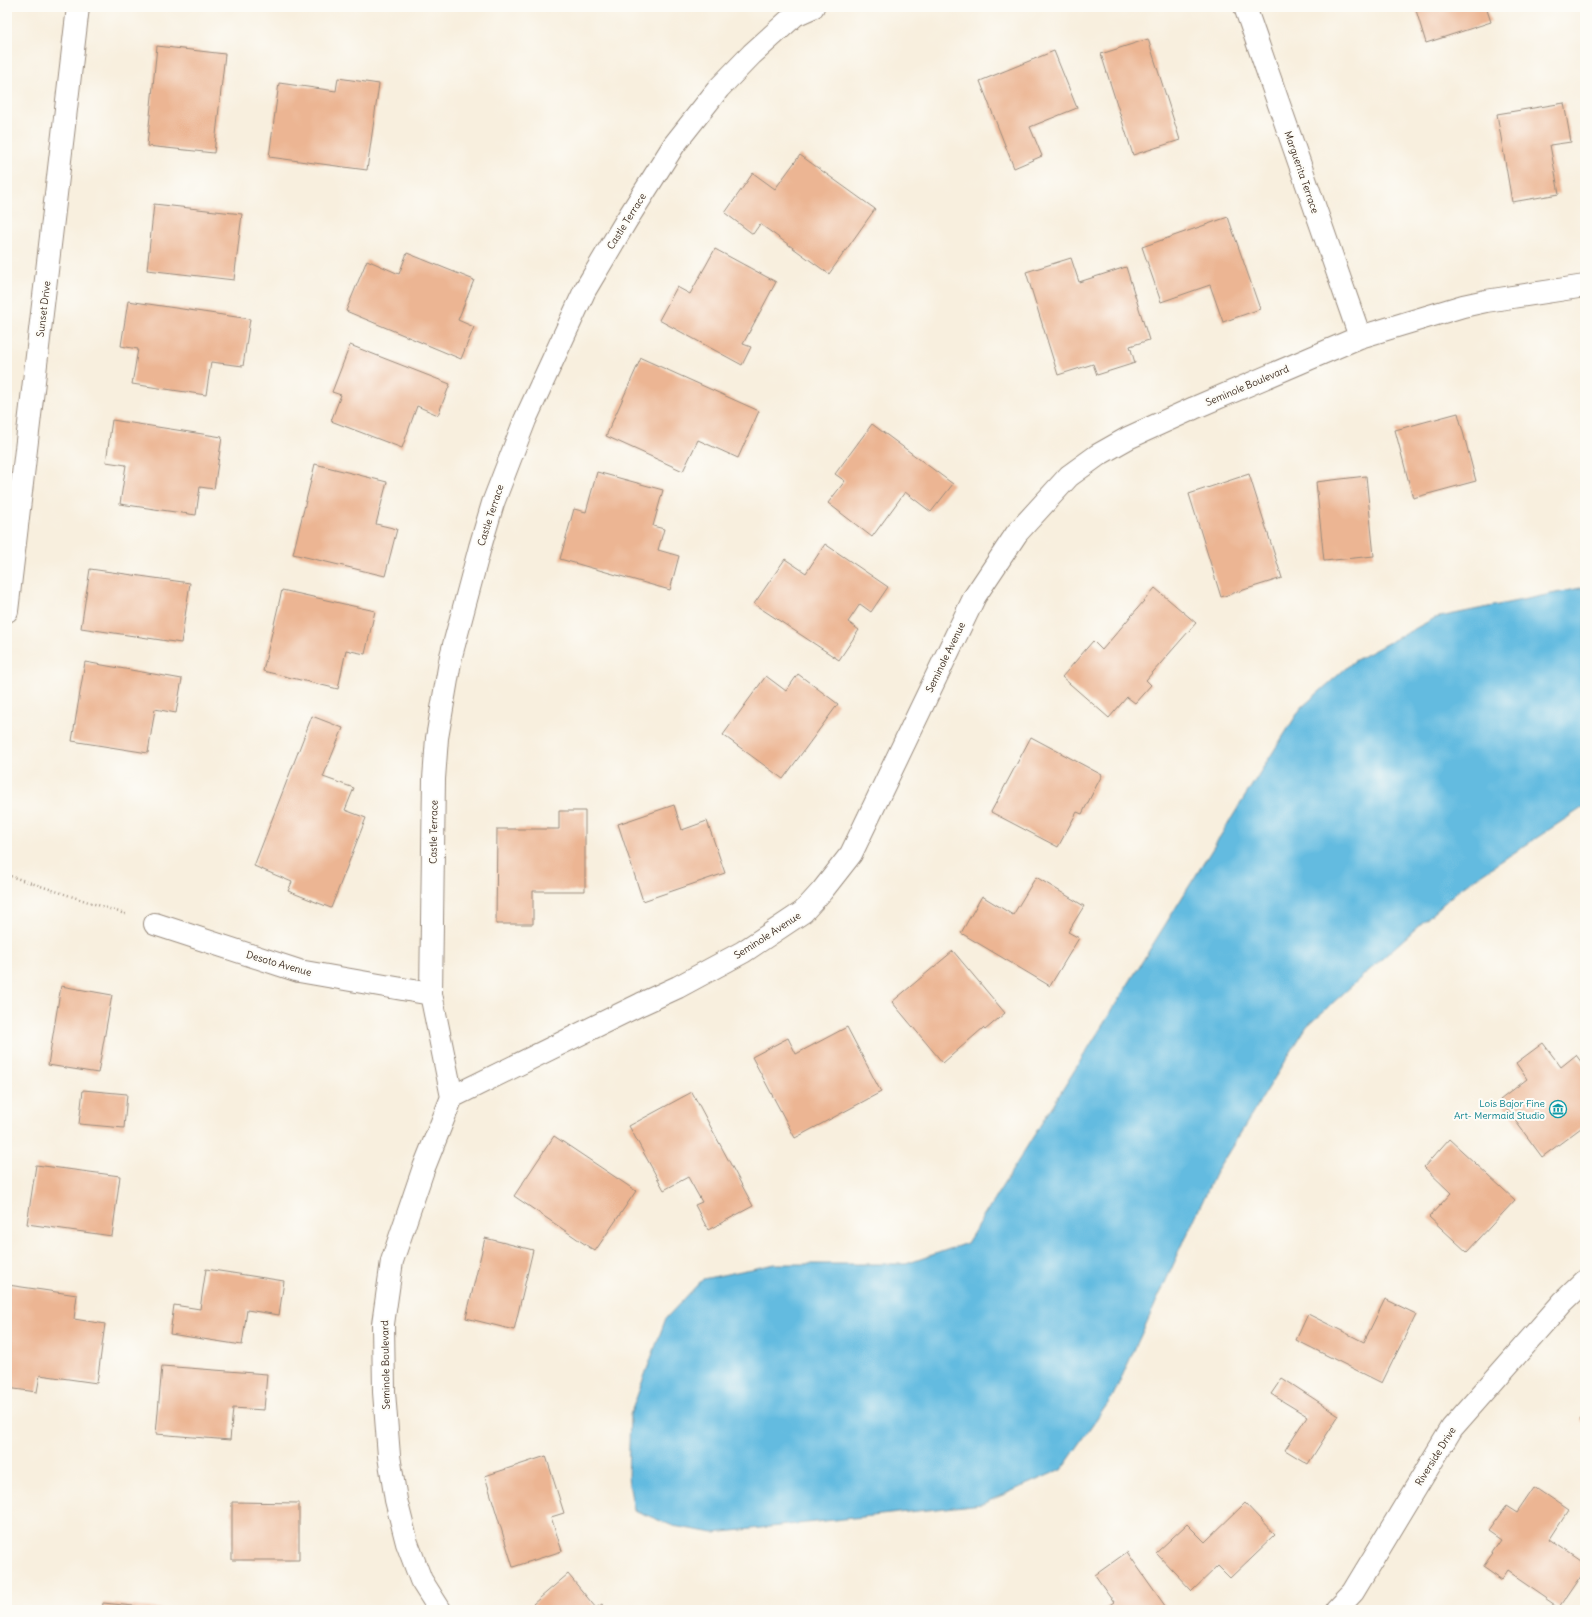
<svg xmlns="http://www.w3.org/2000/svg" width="1592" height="1617" font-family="Delius,sans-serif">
  <rect width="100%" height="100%" fill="#fdfcf7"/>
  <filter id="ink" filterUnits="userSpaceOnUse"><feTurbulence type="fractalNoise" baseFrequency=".025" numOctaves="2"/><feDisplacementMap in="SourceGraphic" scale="8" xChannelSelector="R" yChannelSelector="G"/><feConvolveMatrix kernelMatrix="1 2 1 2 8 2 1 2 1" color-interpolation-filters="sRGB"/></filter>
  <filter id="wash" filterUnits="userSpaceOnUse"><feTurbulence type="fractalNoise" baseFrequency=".012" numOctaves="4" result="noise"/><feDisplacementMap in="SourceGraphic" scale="16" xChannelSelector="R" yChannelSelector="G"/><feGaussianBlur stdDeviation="0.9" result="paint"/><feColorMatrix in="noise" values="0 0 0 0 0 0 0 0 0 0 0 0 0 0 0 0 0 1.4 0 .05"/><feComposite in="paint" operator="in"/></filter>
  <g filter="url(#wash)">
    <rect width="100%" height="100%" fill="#f8efde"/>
    <!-- water -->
    <path fill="#63bbe0" stroke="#4f727f" d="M1585 587V806L1462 887 1307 1026 1215 1174 1113 1396 1062 1469 982 1504 714 1533 673 1526 634 1510 628 1478 630 1415 666 1318 703 1279 775 1264H906L967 1243 1254 782 1301 708 1354 661 1435 618Z"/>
    <g id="blocks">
      <!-- building -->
      <path fill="#ecb593" d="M1415 7H1486L1491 22 1426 43Z
        M1148 39 1180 140 1133 155 1101 54Z
        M157 46 225 54 214 153 147 146Z
        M1054 51 1077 108 1030 127 1042 156 1014 168 980 81Z
        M338 78 379 84 367 170 269 157 279 83 336 91Z
        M1564 103 1571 142 1550 145 1559 194 1512 202 1497 114Z
        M800 155 875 209 829 274 760 224 753 234 725 213 753 173 775 189Z
        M154 204 242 214 234 280 147 270Z
        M1228 217 1260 309 1223 322 1210 285 1161 302 1142 247Z
        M715 249 776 282 743 344 751 347 742 365 659 320 677 287 690 294Z
        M407 253 474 280 458 320 474 327 461 359 346 311 367 260 399 274Z
        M1071 258 1079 282 1126 267 1149 340 1130 346 1135 363 1097 375 1093 364 1058 375 1026 272Z
        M128 301 250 319 243 366 211 362 206 395 132 384 138 349 121 346Z
        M350 345 450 384 438 415 417 406 402 448 331 421 341 395 332 392Z
        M641 358 759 411 738 458 698 440 683 471 606 436Z
        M1458 413 1476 481 1413 498 1395 430Z
        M112 420 222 437 214 489 200 487 196 515 120 504 126 465 106 462Z
        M872 424 953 484 931 512 905 492 872 537 828 503 845 481 835 474Z
        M315 464 387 482 376 524 397 529 385 576 293 554Z
        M597 472 663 490 653 526 664 529 658 550 679 556 670 590 560 559 574 509 586 512Z
        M1249 474 1282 578 1221 597 1189 494Z
        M1366 476 1374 556 1324 561 1316 482Z
        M825 544 888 587 871 612 860 604 848 622 859 630 839 660 754 604 785 559 806 573Z
        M90 569 190 583 181 643 81 628Z
        M1155 588 1196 623 1146 680 1151 685 1135 703 1127 697 1109 718 1062 677 1093 641 1102 650Z
        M282 590 375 611 365 654 346 650 338 689 263 671Z
        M85 662 182 679 176 713 155 709 148 753 72 741Z
        M798 674 838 704 783 779 723 735 766 676 786 691Z
        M312 716 343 728 323 777 354 788 345 810 366 818 331 908 288 891 292 882 254 866Z
        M1031 737 1102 775 1082 814 1077 812 1058 847 991 812Z
        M674 805 682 830 707 821 725 873 643 901 618 824Z
        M559 811H585V891H533V924H496L497 829H559Z
        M1036 877 1084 906 1068 932 1079 938 1050 986 961 933 982 896 1013 915Z
        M953 951 1005 1013 985 1030 983 1028 943 1063 892 1002Z
        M61 986 112 995 98 1073 48 1065Z
        M847 1027 881 1092 795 1138 752 1057 788 1038 796 1054Z
        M1543 1043 1561 1067 1576 1055 1585 1067V1125L1542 1157 1500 1100 1527 1079 1516 1063Z
        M83 1090 127 1094 124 1128 79 1124Z
        M692 1092 753 1206 708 1230 695 1205 702 1202 688 1177 664 1190 629 1126Z
        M554 1136 636 1191 595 1251 514 1196Z
        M1449 1139 1515 1200 1467 1252 1429 1217 1451 1193 1424 1167Z
        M36 1165 120 1176 112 1236 27 1224Z
        M485 1238 533 1250 514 1330 466 1318Z
        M206 1269 284 1281 279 1315 247 1310 242 1345 170 1334 174 1305 200 1309Z
        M8 1285 77 1295 74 1319 105 1324 97 1383 40 1375 37 1392 7 1388Z
        M1385 1299 1416 1314 1382 1383 1296 1340 1308 1314 1364 1342Z
        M162 1366 267 1374 264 1410 233 1408 230 1440 156 1434Z
        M1282 1378 1339 1415 1308 1464 1285 1450 1307 1416 1271 1394Z
        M1585 1413V1424L1580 1419Z
        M546 1456 564 1513 551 1517 562 1551 513 1567 485 1476Z
        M1534 1488 1568 1511 1550 1539 1585 1563V1569L1559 1607 1508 1572 1502 1581 1482 1567 1501 1540 1488 1531 1506 1506 1517 1513Z
        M232 1502 299 1503V1560H232Z
        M1245 1503 1275 1535 1230 1578 1218 1566 1192 1591 1156 1553 1187 1524 1205 1542Z
        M1127 1552 1168 1610H1102L1114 1602 1095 1575Z
        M568 1574 596 1608 602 1604 608 1610H538L533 1604Z
        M103 1603 163 1609V1610H102Z"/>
    </g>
  </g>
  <g filter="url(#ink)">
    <use href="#blocks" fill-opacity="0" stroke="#9a8c7e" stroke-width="1"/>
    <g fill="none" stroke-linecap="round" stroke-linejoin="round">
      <!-- minor casing -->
      <g stroke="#9a8c7e" stroke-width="24">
        <path id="minor" d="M1245 7 1360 337
          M7 611 78 7
          M155 924 299 971 431 994
          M452 1097 641 1004 678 987 743 952 803 912 822 891 851 854 975 596 1017 533 1069 476 1098 455 1128 438 1194 408 1360 337 1463 306 1486 301 1585 286
          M452 1097 431 994 434 779 437 738 451 656 480 547 493 503 525 420 585 290 626 221 674 145 719 88 752 54 795 15 813 7
          M440 1610 421 1580 407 1543 396 1500 389 1456 384 1392 383 1324 392 1261 423 1170 452 1097
          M1336 1610 1353 1592 1452 1428 1563 1302 1585 1281"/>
      </g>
      <!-- path -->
      <path stroke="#9a8c7e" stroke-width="2.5" stroke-dasharray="1 3" stroke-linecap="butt" d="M7 875 128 915"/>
      <!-- minor -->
      <use href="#minor" stroke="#fff" stroke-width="22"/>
    </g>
  </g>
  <!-- icons -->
  <defs>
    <g id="museum-ring" transform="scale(0.9)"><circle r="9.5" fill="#fdfcf7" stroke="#0f9aa8" stroke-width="1.5"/><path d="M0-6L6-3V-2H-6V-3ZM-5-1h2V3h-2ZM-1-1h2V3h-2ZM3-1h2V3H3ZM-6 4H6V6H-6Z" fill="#0f9aa8"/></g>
  </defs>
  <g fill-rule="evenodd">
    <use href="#museum-ring" x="1558" y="1109"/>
  </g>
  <g text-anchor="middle" stroke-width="4" stroke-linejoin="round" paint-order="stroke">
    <!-- street labels -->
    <g font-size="10" fill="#3b2a1e" stroke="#fdfcf7">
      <text transform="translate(1302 172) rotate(71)" y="4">Marguerita Terrace</text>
      <text transform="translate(626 221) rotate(-58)" y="4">Castle Terrace</text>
      <text transform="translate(43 309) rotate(-83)" y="4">Sunset Drive</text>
      <text transform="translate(1247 385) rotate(-23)" y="4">Seminole Boulevard</text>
      <text transform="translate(490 515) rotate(-72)" y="4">Castle Terrace</text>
      <text transform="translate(945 657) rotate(-64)" y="4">Seminole Avenue</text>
      <text transform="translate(433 832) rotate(-89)" y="4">Castle Terrace</text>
      <text transform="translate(767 935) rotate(-33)" y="4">Seminole Avenue</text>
      <text transform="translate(279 963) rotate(16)" y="4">Desoto Avenue</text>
      <text transform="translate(385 1365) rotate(-91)" y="4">Seminole Boulevard</text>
      <text transform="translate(1435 1456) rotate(-58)" y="4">Riverside Drive</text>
    </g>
    <!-- culture labels -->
    <g font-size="10" fill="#0d838f" stroke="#fdfcf7" text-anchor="end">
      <text x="1545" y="1107">Lois Bajor Fine<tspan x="1545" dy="12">Art- Mermaid Studio</tspan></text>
    </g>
  </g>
  <!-- margin -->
  <rect width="1592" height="1617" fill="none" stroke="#fdfcf7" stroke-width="24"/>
</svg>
